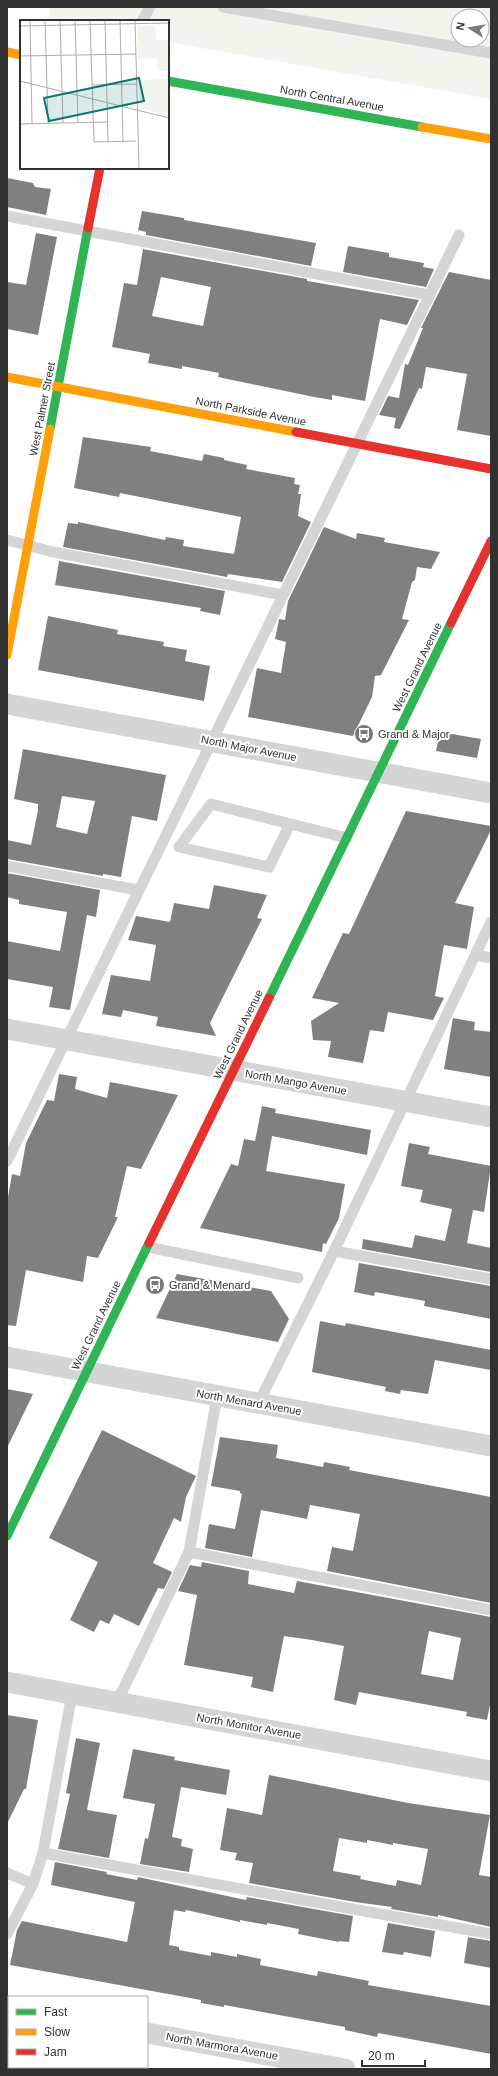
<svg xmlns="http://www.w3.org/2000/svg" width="498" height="2076" font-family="Helvetica,sans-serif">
  <rect width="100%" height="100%" fill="#fff"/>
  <!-- green -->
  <path fill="#f2f5ed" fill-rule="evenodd" d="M51 7H491V99L168 42V21H48ZM458 16H482V40H458Z"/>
  <!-- building -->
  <path fill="#808080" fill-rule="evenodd" d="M7 178 33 183 35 187 51 189 46 215 7 207Z
    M142 211 184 218V220L316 243 311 266 146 235V232L138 230Z
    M36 233 57 237 38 335 7 329V282L26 285Z
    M348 246 389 253V257L424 263 423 267 434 269 426 287 343 272Z
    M143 249 307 279V281L419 300 407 325 380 319 365 401 332 395V400L314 397 218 377 219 373 182 366V369L148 363 150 354 112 347 124 283 137 285ZM161 277 211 287 203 326 152 316Z
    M449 272 491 280V436L457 430 467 374 426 367 422 389 419 388 400 429 394 428 396 418 379 415 388 396 399 398 405 364 408 365 423 328H421Z
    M83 437 151 447 150 451 202 461 204 454 224 458V460L247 465 246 469 295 478 294 484 300 485 298 494H301L298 516 311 522 282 582 228 574 227 577 63 547 68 523 78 524V522L165 540 166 537 184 540 183 546 234 554 241 517 120 493 119 497 74 488Z
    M324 527 356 539 357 533 385 538 384 542 440 552 431 569 417 567 415 580 412 582 402 619 409 620 381 675 375 676 372 697 353 736 248 717 257 668 281 673 286 642 275 639 279 619 285 620 288 601Z
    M59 561 225 591 220 615 200 611 201 608 55 585Z
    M48 616 118 630 117 634 164 642 163 646 187 650 185 661 210 666 204 701 38 670Z
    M440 732 481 739 477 758 436 751Z
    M23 749 166 775 157 821 132 816 121 877 103 874V876L7 859V840L31 845 38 810V804L14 799ZM62 796 95 801 87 834 56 827Z
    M406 811 491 826V830L455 903 474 907 467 949 444 945 435 996 444 998 433 1020 388 1012 384 1032 370 1030 363 1063 328 1057 331 1041 313 1040 311 1021 339 1003 312 998 343 933 349 934Z
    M7 873 100 890 96 917 87 915 70 1010 49 1007 53 987 7 979V941L60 951 67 912 19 904V900L7 897Z
    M214 885 267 895 257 918 262 919 210 1023 216 1036 156 1026 158 1017 123 1010 121 1017 102 1014 111 975 150 981 156 945 128 940 136 916 170 922 174 903 209 909Z
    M453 1018 475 1022 474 1030 491 1032V1077L444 1069Z
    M59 1074 77 1077 75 1089 107 1098 110 1082 178 1095 141 1169 127 1166 115 1217H118L98 1258 87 1256 83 1282 26 1270 16 1326 7 1325V1203L12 1174 20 1176 26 1143 47 1100 54 1101Z
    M262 1106 276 1109 275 1113 371 1130 367 1155 272 1136 266 1171 345 1184 339 1218 326 1244 323 1243 322 1252 200 1228 231 1164 238 1166 244 1139 255 1141Z
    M409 1143 430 1147 428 1154 491 1166 484 1212 473 1210 467 1243 491 1248V1272L362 1249 363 1239 412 1248 415 1235 445 1241 452 1209 420 1202 423 1190 401 1186Z
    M359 1263 491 1286V1319L424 1306 425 1301 375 1292 374 1296 354 1292Z
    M177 1274 271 1291 289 1319 278 1342 156 1318Z
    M320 1321 345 1326 346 1323 491 1350V1370L435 1360 428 1394 401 1390 400 1394 385 1391 386 1387 312 1372Z
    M7 1389 33 1394 7 1448Z
    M102 1430 196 1476 186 1497 181 1522 174 1518 153 1563 172 1572 164 1589 158 1588 139 1626 114 1614 109 1624 100 1620 94 1632 70 1620 98 1562 49 1538Z
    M220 1437 278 1445 276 1458 323 1467 324 1462 350 1467 349 1470 491 1497V1603L327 1571 332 1547 353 1551 360 1514 310 1505 307 1519 261 1510 252 1557 205 1548 209 1524 235 1529 242 1494 240 1493V1491L211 1486Z
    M202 1562 249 1571 248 1584 294 1593 297 1581 491 1617V1699L487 1720 466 1716 467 1712 359 1692 356 1705 334 1700 344 1646 312 1640 284 1636 273 1692 251 1687 253 1677 184 1665 197 1595 178 1591 190 1565 201 1567ZM429 1631 461 1638 453 1680 421 1674Z
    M7 1715 38 1720 26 1789H24L7 1824Z
    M76 1738 100 1743 87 1810 117 1815 109 1858 58 1849 70 1794 66 1793Z
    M133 1749 175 1757 174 1760 230 1770 226 1795 181 1787 172 1837 182 1839 181 1846 193 1849 189 1872 140 1864 145 1838 148 1839 155 1804 123 1798Z
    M269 1775 408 1803 490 1815 479 1875 491 1877V1927L438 1915V1917L391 1909 392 1907 355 1902 249 1883 253 1863 235 1860 237 1853 220 1850 227 1808 262 1815ZM339 1838 367 1843V1840L393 1845V1843L428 1849 421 1885 397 1880 396 1886 360 1879 361 1876 333 1871Z
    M55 1862 107 1872 106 1874 137 1880 138 1877 246 1900 247 1897 353 1916 349 1942 339 1941V1942L298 1934 299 1929 267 1923V1925L240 1920V1922L186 1910 185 1912 174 1910 169 1945 179 1947V1950L211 1956V1952L237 1957V1954L261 1959 260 1965 317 1976 318 1971 369 1981 368 1985 491 2006V2054L378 2033 377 2037 345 2030V2027L224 2005V2007L201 2003V2000L10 1965 17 1930 22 1921 127 1942 135 1902 51 1885Z
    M388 1923 435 1931 431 1957 404 1952 403 1955 382 1952Z
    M468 1937 491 1941V1968L464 1963Z"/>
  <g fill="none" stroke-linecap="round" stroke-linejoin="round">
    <!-- lane -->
    <path stroke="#d5d5d5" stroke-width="11" d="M223 7 491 53
      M142 21 150 7
      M7 216 429 295
      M7 540 53 552 283 595
      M290 824 269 867 179 847 211 804 347 838
      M7 866 138 890
      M476 955 491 958
      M7 1161 459 235
      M148 1247 298 1278
      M334 1251 491 1279
      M258 1404 334 1251 491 922
      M189 1552 491 1610
      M117 1702 189 1552 217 1397
      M43 1853 491 1934
      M7 1873 33 1884
      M7 1934 33 1884 43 1853 72 1694"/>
    <!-- street -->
    <path stroke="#d5d5d5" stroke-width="21" d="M7 704 491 793
      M7 1029 491 1117
      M7 1357 491 1446
      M7 1682 491 1771
      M7 2007H9
      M147 2033 345 2069"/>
    <!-- fast -->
    <path stroke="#30b455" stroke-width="9" d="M168 81 422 127
      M50 429 88 228
      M269 998 451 623
      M7 1536 149 1243"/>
    <!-- slow -->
    <path stroke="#ff9f0a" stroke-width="9" d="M7 52 21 55
      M422 127 491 139
      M7 377 296 432
      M7 655 50 429"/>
    <!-- jam -->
    <path stroke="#e5322d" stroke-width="9" d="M88 228 100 168
      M296 432 491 469
      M451 623 491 541
      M149 1243 269 998"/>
  </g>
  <!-- icons -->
  <defs>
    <g id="bus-disc" transform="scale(1)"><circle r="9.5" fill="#797979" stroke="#fff"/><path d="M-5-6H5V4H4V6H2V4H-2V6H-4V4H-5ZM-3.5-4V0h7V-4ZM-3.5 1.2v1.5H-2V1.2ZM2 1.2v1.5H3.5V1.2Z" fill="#fff"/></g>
  </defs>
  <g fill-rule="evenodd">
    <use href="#bus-disc" x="364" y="734"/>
    <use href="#bus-disc" x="155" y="1285"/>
  </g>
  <g text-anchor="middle" stroke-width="4" stroke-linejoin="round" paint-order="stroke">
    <!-- street labels -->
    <g font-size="11" fill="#313131" stroke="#fff">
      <text transform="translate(332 98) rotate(10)" y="4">North Central Avenue</text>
      <text transform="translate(42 409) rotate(-79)" y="4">West Palmer Street</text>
      <text transform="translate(251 411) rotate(11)" y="4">North Parkside Avenue</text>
      <text transform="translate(417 667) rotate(-64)" y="4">West Grand Avenue</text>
      <text transform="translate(249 748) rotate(11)" y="4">North Major Avenue</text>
      <text transform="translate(238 1034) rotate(-64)" y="4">West Grand Avenue</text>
      <text transform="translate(296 1082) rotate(10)" y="4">North Mango Avenue</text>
      <text transform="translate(96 1325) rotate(-64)" y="4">West Grand Avenue</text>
      <text transform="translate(249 1402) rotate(10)" y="4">North Menard Avenue</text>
      <text transform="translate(249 1726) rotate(10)" y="4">North Monitor Avenue</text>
      <text transform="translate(222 2046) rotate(10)" y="4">North Marmora Avenue</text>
    </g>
    <!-- poi labels -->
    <g font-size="11" fill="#313131" stroke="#fff" text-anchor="start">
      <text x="378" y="738">Grand &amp; Major</text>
      <text x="169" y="1289">Grand &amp; Menard</text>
    </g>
  </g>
  <!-- overview -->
  <g transform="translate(20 20)">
    <rect width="149" height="149" fill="#fff"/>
    <path d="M135 5 136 20H149V96L120 88 119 60 147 59 146 51H137V38L118 39 117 6Z" fill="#f2f5ed"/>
    <path fill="none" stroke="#adadad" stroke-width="1" d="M10 0 12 104M25 0 28 103M40 0 43 103M55 0 58 103M70 0 74 122 116 121M85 0 88 121M100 0 103 121M115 0 119 149M0 6 149 3M0 36 116 34M0 61 149 98M72 65 117 64M0 104 88 102"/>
    <path fill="#0f766e" fill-opacity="0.15" stroke="#0f766e" stroke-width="2" d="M119 58 124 81 29 101 24 78Z"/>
    <rect width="149" height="149" fill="none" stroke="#313131" stroke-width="2"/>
  </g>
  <!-- border -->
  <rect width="498" height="2076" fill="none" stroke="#313131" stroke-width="16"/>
  <!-- legend -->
  <rect x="8" y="1996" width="140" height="72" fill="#ffffff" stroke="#adadad"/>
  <rect x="16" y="2009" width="20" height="6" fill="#30b455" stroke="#adadad"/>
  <text x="44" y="2016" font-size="12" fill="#313131">Fast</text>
  <rect x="16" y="2029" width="20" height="6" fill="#ff9f0a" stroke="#adadad"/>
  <text x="44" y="2036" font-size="12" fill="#313131">Slow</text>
  <rect x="16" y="2049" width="20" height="6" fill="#e5322d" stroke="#adadad"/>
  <text x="44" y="2056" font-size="12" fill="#313131">Jam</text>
  <!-- north arrow -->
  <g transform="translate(470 28) rotate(282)"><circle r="19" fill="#ffffff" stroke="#adadad"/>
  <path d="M0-3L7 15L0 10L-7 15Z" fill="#797979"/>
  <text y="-6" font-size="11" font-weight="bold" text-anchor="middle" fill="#313131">N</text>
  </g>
  <!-- scale -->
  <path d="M362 2060v6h63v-6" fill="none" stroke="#313131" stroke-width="2"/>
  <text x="368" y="2060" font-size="12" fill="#313131" stroke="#ffffff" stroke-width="3" paint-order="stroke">20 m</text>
</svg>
